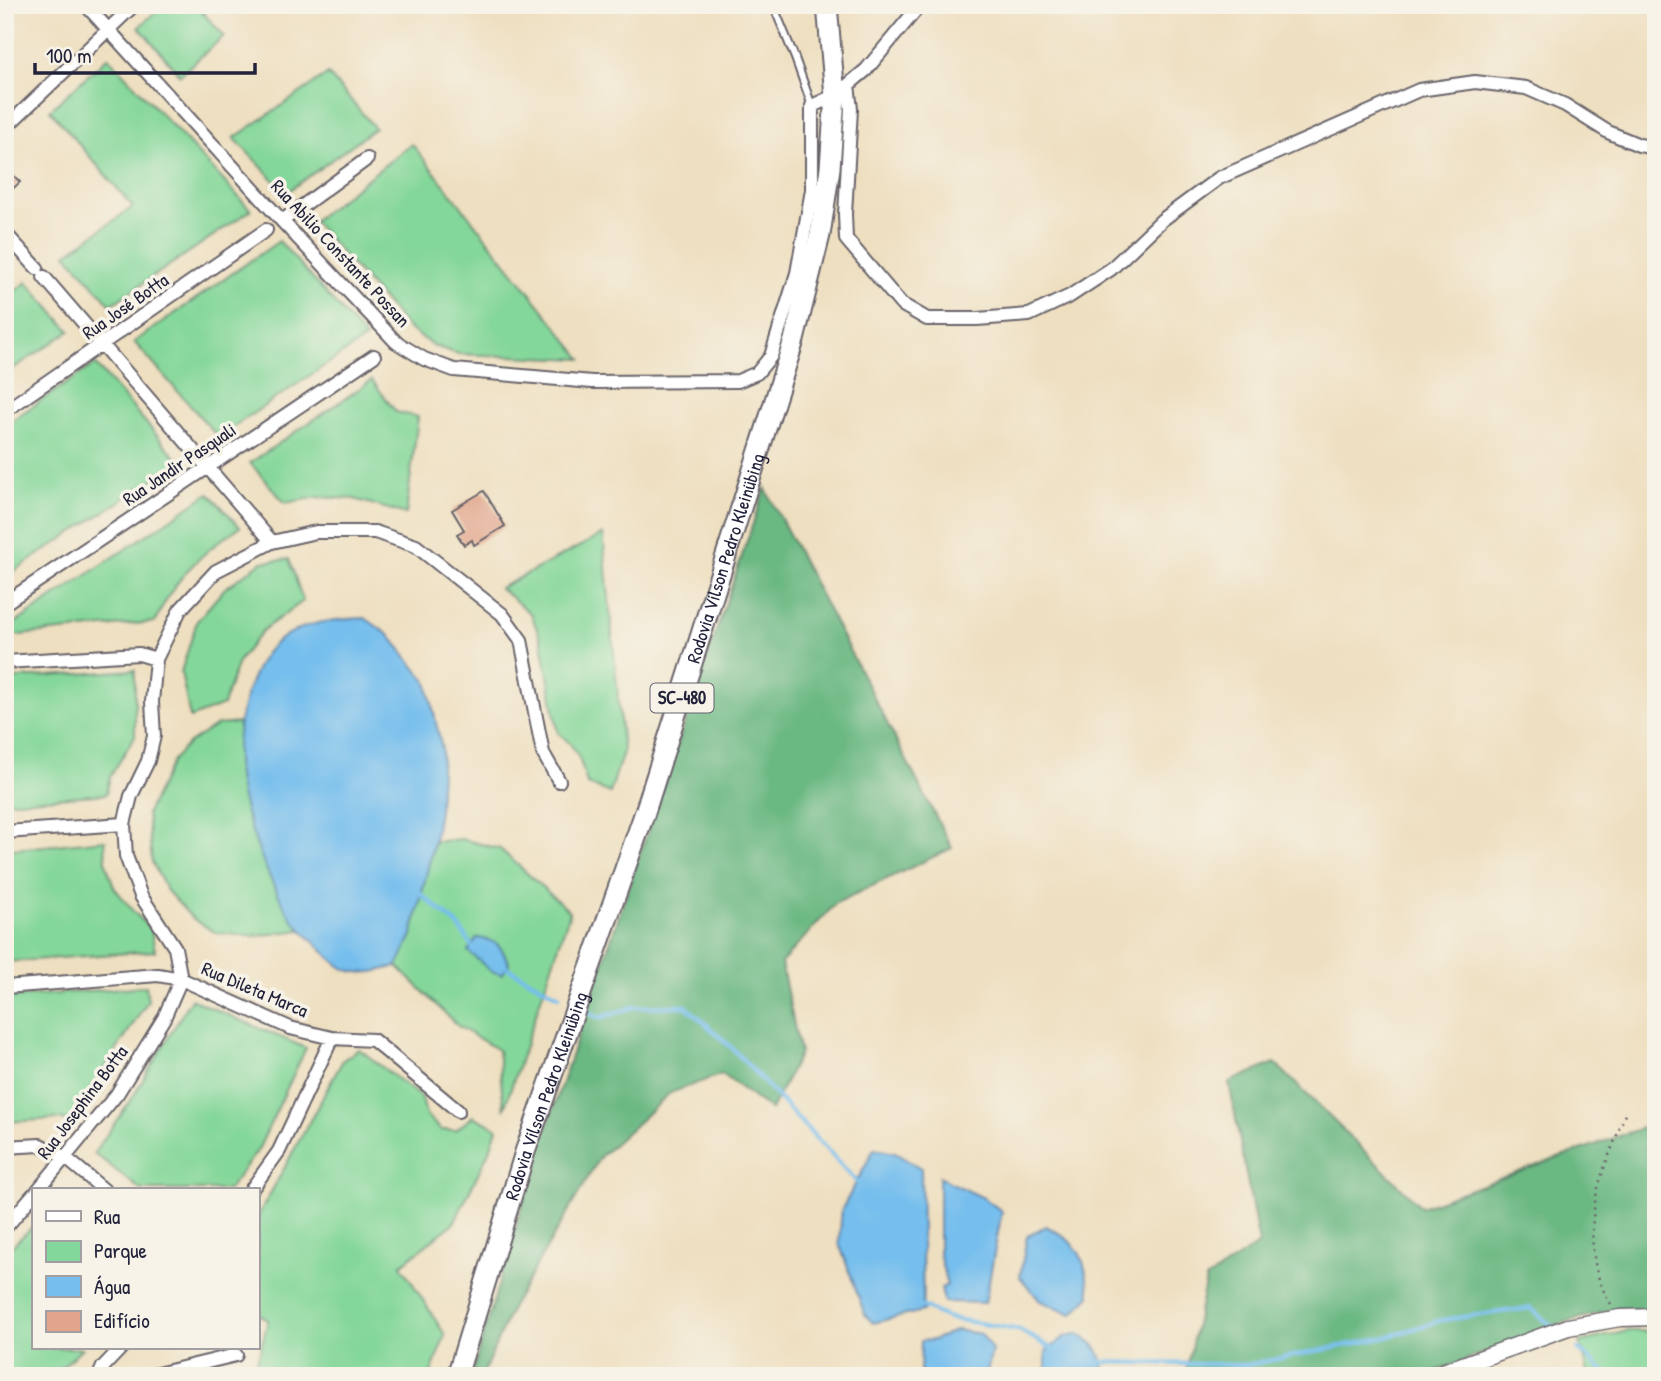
<svg xmlns="http://www.w3.org/2000/svg" width="1661" height="1381" font-family="'Patrick Hand',sans-serif">
  <rect width="100%" height="100%" fill="#f7f3e8"/>
  <filter id="ink" filterUnits="userSpaceOnUse"><feTurbulence type="fractalNoise" baseFrequency=".0143" numOctaves="2"/><feDisplacementMap in="SourceGraphic" scale="14" xChannelSelector="R" yChannelSelector="G"/><feConvolveMatrix kernelMatrix="1 2 1 2 8 2 1 2 1" color-interpolation-filters="sRGB"/></filter>
  <filter id="wash" filterUnits="userSpaceOnUse"><feTurbulence type="fractalNoise" baseFrequency=".00686" numOctaves="4" result="noise"/><feDisplacementMap in="SourceGraphic" scale="28" xChannelSelector="R" yChannelSelector="G"/><feGaussianBlur stdDeviation="1.57" result="paint"/><feColorMatrix in="noise" values="0 0 0 0 0 0 0 0 0 0 0 0 0 0 0 0 0 1.4 0 .05"/><feComposite in="paint" operator="in"/></filter>
  <g filter="url(#wash)">
    <rect width="100%" height="100%" fill="#eedfc0"/>
    <!-- green -->
    <path fill="#84d79a" stroke="#537c6a" stroke-width="2" d="M163 5H196L224 36 180 75 139 27Z
      M108 57 251 210 111 305 66 254 133 207 50 110Z
      M328 74 375 128 286 193 234 138Z
      M412 144 582 359 458 354 434 346 409 329 313 221Z
      M279 241 366 338 218 437 134 342Z
      M27 282 70 331 5 374V298Z
      M95 364 180 462 5 577V425Z
      M372 380 396 412 418 417 406 514 354 499 319 497 285 503 250 463Z
      M209 493 240 527C201 552 173 580 155 622L9 636 5 633V630Z
      M603 534 623 752 610 793 587 784C582 763 577 746 558 733L542 642 531 614 500 588Z
      M289 559 303 601 263 630 238 662 223 705 190 718 181 672 197 621 225 588 262 562Z
      M135 670V736L110 777 106 794 5 802V679Z
      M239 723C238 743 236 763 239 783 241 794 245 805 249 815 261 856 276 895 301 930L256 936 216 933 192 918 167 891 152 862 147 813 173 760 189 743 217 725Z
      M461 839 500 849 570 912 504 1109 498 1050 458 1026 397 966 412 935 434 842Z
      M105 840 106 863 114 887 133 911 151 929 155 951 5 962V850Z
      M146 986 148 1001 70 1122 59 1119 5 1122V998Z
      M191 999 306 1048 258 1150 228 1190H141L94 1153 134 1095Z
      M359 1049 422 1098 426 1115 441 1130H456L473 1116 497 1128 491 1147 454 1223 401 1265 445 1335 430 1376H201L233 1367 256 1366 268 1320 257 1313V1218L343 1060Z
      M33 1226V1348H82L62 1367 32 1376H5V1253Z
      M1628 1331H1656V1376H1589L1580 1342Z"/>
    <!-- forest -->
    <path fill="#6bb882" stroke="#466d5e" stroke-width="2" d="M765 488 952 848 836 903 781 963 800 1053 771 1110 722 1074 670 1093 600 1157 512 1307 482 1376H471L539 1150Z
      M1275 1063 1421 1207 1656 1123V1309L1608 1311 1565 1322 1423 1376H1185L1206 1279 1259 1244 1229 1082Z"/>
    <!-- water -->
    <path fill="#75beed" stroke="#4c7094" stroke-width="2" d="M365 618 389 635 427 682 442 749 439 811 434 842 412 935 397 966C380 971 363 976 345 969 335 965 325 952 317 945 304 933 291 920 283 904 266 873 245 818 239 784 234 751 238 715 250 684 256 668 264 651 279 640 304 622 334 619 365 618Z
      M477 938C497 940 501 945 509 964L502 974 491 971 468 951Z
      M874 1149 895 1153 921 1168 923 1311 873 1323 865 1315 839 1243 842 1209Z
      M939 1177 982 1197 1002 1211 985 1303 944 1302 941 1288 947 1285 939 1253Z
      M1046 1226C1082 1244 1084 1258 1090 1296L1072 1314 1040 1301 1020 1277 1027 1236Z
      M957 1330 981 1334 992 1350 987 1372 984 1376H920L921 1341 933 1340Z
      M1077 1334C1101 1345 1100 1353 1106 1376H1049L1046 1373V1351L1066 1336Z"/>
    <g fill="none" stroke-linecap="round" stroke-linejoin="round">
      <!-- stream -->
      <path stroke="#75beed" stroke-width="4.5" d="M418 892 457 924 475 950
        M504 966 559 996
        M583 1009 599 1018 634 1007 686 1006 731 1047 859 1184
        M917 1304 948 1318 1019 1330 1053 1349
        M1578 1349 1609 1376
        M1097 1362 1247 1365 1387 1337 1442 1320 1530 1308 1554 1328"/>
    </g>
    <g id="blocks">
      <!-- building -->
      <path fill="#e1a58b" d="M5 160 12 167 9 171 20 182 5 196Z
        M484 491 505 526 474 545 472 540 464 545 457 534 464 530 452 510Z"/>
    </g>
  </g>
  <g filter="url(#ink)">
    <use href="#blocks" fill-opacity="0" stroke="#69646a" stroke-width="2"/>
    <g fill="none" stroke-linecap="round" stroke-linejoin="round">
      <!-- service casing -->
      <g stroke="#69646a" stroke-width="10">
        <path id="service" d="M773 5 795 58 812 106"/>
      </g>
      <!-- minor casing -->
      <g stroke="#69646a" stroke-width="16">
        <path id="minor" d="M86 5 282 221 396 342 424 359 454 370 592 382 738 381 757 373 771 356 797 273 812 190V106L838 94
          M920 5 866 70 848 85 851 109 845 214 846 239 901 304 927 319H977L1029 315 1070 296 1111 269 1162 220 1219 178 1419 90 1475 82 1526 88 1565 105 1608 132 1639 145 1656 148
          M5 128 134 5
          M282 221 367 159
          M5 233 37 268
          M44 277 272 542
          M5 411 266 230
          M5 603 374 356
          M5 662 139 654 156 659
          M5 832 124 824
          M5 987 158 975 181 979 290 1028 332 1038 373 1040 458 1111
          M5 1147 40 1145 66 1158 104 1190
          M38 1190 117 1094 164 1018 181 979 175 948 141 896 126 856 124 824 131 796 148 761 154 736 152 702 156 659 180 610 216 571 272 542 316 532H375L416 546 502 614 521 640 543 753 559 781
          M251 1190 279 1151 332 1038
          M5 1228 33 1195
          M99 1376 103 1367 121 1348
          M149 1376 236 1355"/>
      </g>
      <!-- tertiary casing -->
      <g stroke="#69646a" stroke-width="19">
        <path id="tertiary" d="M1432 1376 1568 1327 1620 1318 1656 1317"/>
      </g>
      <!-- primary casing -->
      <g stroke="#69646a" stroke-width="23">
        <g id="primary">
          <path id="s1" d="M457 1376 525 1152 645 812 794 340 820 235 830 168 835 96 827 5"/>
        </g>
      </g>
      <!-- path -->
      <path stroke="#69646a" stroke-width="2.5" stroke-dasharray="2 5" stroke-linecap="butt" d="M1611 1304C1590 1273 1589 1228 1597 1192 1603 1166 1616 1140 1625 1114"/>
      <!-- service -->
      <use href="#service" stroke="#fff" stroke-width="6"/>
      <!-- minor -->
      <use href="#minor" stroke="#fff" stroke-width="12"/>
      <!-- tertiary -->
      <use href="#tertiary" stroke="#fff" stroke-width="16"/>
      <!-- primary -->
      <use href="#primary" stroke="#fff" stroke-width="19"/>
    </g>
  </g>
  <g text-anchor="middle" stroke-width="7" stroke-linejoin="round" paint-order="stroke">
    <!-- shield labels -->
    <rect fill="#f7f3e8" stroke="#62616f" stroke-width="2" x="650.5" y="683.5" width="63" height="29" rx="5"/>
    <g font-size="18" font-weight="bold" fill="#22223b">
      <text x="682" y="704">SC-480</text>
    </g>
    <!-- street labels -->
    <g font-size="19" fill="#22223b" stroke="#f7f3e8">
      <text transform="translate(341 253) rotate(47)" y="7">Rua Abilio Constante Possan</text>
      <text transform="translate(125 306) rotate(-35)" y="7">Rua José Botta</text>
      <text transform="translate(179 464) rotate(-34)" y="7">Rua Jandir Pasquali</text>
      <text dy="7" stroke="none"><textPath href="#s1" startOffset="861">Rodovia Vilson Pedro Kleinübing</textPath></text>
      <text transform="translate(255 989) rotate(23)" y="7">Rua Dileta Marca</text>
      <text dy="7" stroke="none"><textPath href="#s1" startOffset="294">Rodovia Vilson Pedro Kleinübing</textPath></text>
      <text transform="translate(82 1102) rotate(-53)" y="7">Rua Josephina Botta</text>
    </g>
  </g>
  <!-- margin -->
  <rect width="1661" height="1381" fill="none" stroke="#f7f3e8" stroke-width="28"/>
  <!-- legend -->
  <rect x="32" y="1188" width="228" height="161" fill="#f7f3e8" stroke="#a29fa3" stroke-width="2"/>
  <rect x="46" y="1211" width="35" height="10" fill="#ffffff" stroke="#a29fa3" stroke-width="2"/>
  <text x="94" y="1224" font-size="21" fill="#22223b">Rua</text>
  <rect x="46" y="1241" width="35" height="21" fill="#84d79a" stroke="#a29fa3" stroke-width="2"/>
  <text x="94" y="1258" font-size="21" fill="#22223b">Parque</text>
  <rect x="46" y="1276" width="35" height="21" fill="#75beed" stroke="#a29fa3" stroke-width="2"/>
  <text x="94" y="1294" font-size="21" fill="#22223b">Água</text>
  <rect x="46" y="1311" width="35" height="21" fill="#e1a58b" stroke="#a29fa3" stroke-width="2"/>
  <text x="94" y="1328" font-size="21" fill="#22223b">Edifício</text>
  <!-- scale -->
  <path d="M35 63v10h220v-10" fill="none" stroke="#22223b" stroke-width="3.5"/>
  <text x="46" y="63" font-size="21" fill="#22223b" stroke="#f7f3e8" stroke-width="5" paint-order="stroke">100 m</text>
</svg>
